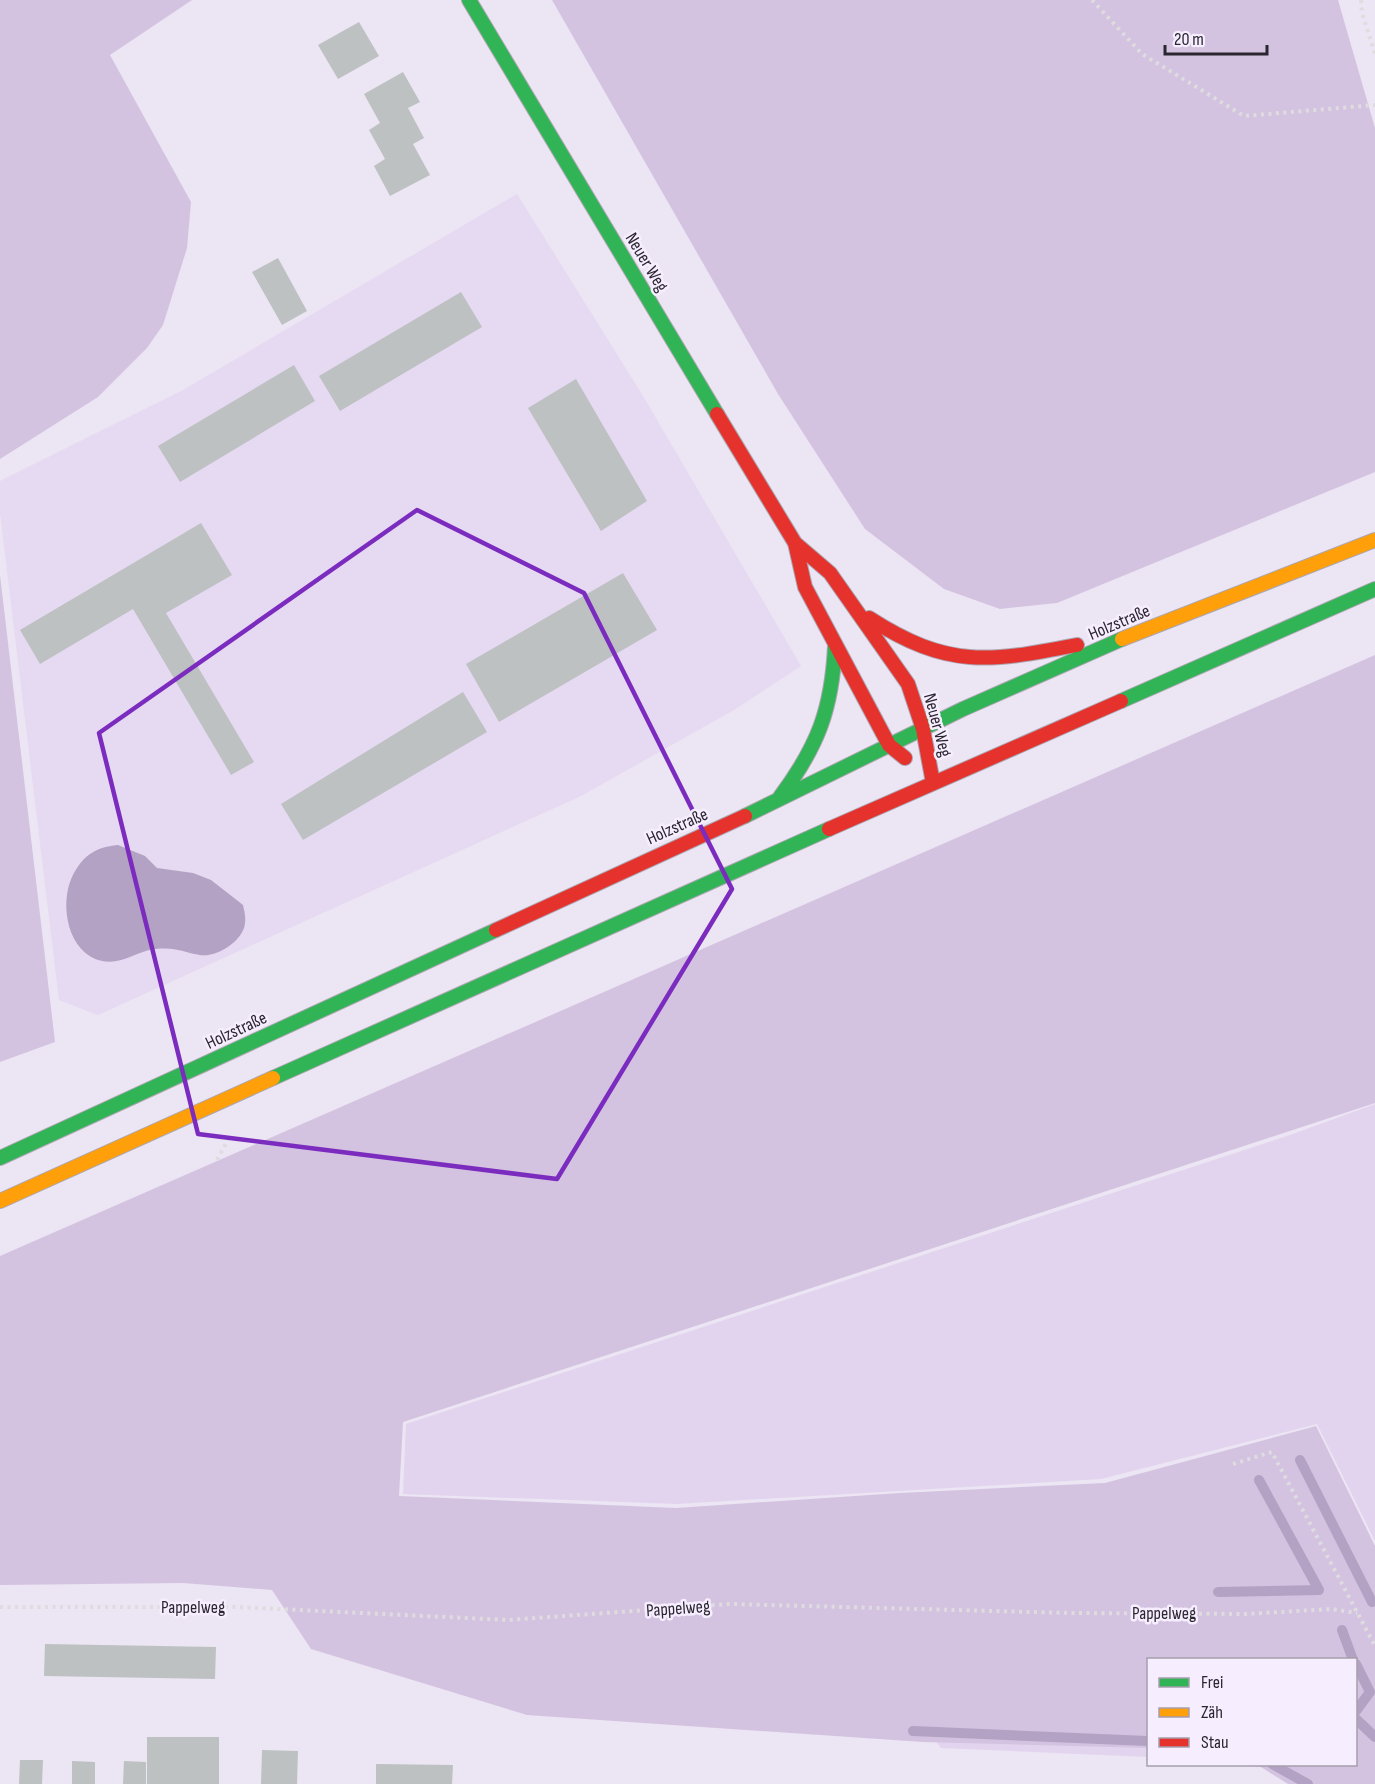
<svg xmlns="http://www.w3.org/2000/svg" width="1375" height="1784" font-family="'Sofia Sans Condensed',sans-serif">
  <rect width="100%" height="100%" fill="#ece5f3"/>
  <!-- built -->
  <path fill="#e6d9f2" d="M517 194 643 396 801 666 734 710 581 796 98 1015 59 1000 0 513V481L183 390Z"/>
  <!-- green -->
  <path fill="#e2d4ef" d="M1375 1104V1541L1317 1424 1101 1479 677 1504 403 1494 406 1424 1290 1135Z
    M917 1717 1148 1721V1757L941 1748Z"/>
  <!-- forest -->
  <path fill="#d3c3e1" d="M0 0H192L110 55 191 202 187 248 163 325 147 348 98 397 0 459Z
    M552 0H1338L1375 128V472L1057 603 1000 609 944 589 865 529 778 394Z
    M0 575 55 1042 0 1062Z
    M1375 655V1103L403 1422 399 1496 676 1508 900 1493 1105 1483 1316 1426 1375 1546V1784H1288L1261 1767 1245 1765 1356 1764V1660H1148V1748L923 1742 527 1715 311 1649 272 1590 183 1583 0 1585V1256Z"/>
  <!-- water -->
  <path fill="#b3a2c3" d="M118 845 145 856 157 868 193 873 211 880 243 905C244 910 246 917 245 923 244 940 217 958 200 955 181 952 178 947 155 949 137 951 122 965 102 961 68 954 59 905 72 877 82 857 94 847 118 845Z"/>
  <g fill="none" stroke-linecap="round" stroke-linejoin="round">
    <!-- stream -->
    <path stroke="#b3a2c3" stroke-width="10" d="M1300 1460 1372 1602
      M1218 1592 1319 1590 1259 1480
      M1342 1630 1353 1660
      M1356 1664 1370 1692 1356 1711
      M1356 1719 1375 1737
      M913 1731 1148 1741
      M1272 1764 1308 1784"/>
  </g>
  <!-- building -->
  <path fill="#bdc1c2" d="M359 22 379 56 338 79 318 45Z
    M403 72 420 102 408 108 424 138 413 144 430 175 390 196 374 166 385 159 369 130 380 123 364 94Z
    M278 258 307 311 282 325 252 272Z
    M461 292 482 327 340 411 319 376Z
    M294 365 315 401 180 482 158 446Z
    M576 379 647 501 601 531 528 408Z
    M201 523 232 575 166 613 254 762 231 775 133 609 40 664 20 630Z
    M623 573 657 630 499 722 466 664Z
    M463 692 487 732 303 840 281 804Z
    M45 1644 216 1647 215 1679 44 1676Z
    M147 1737H219V1784H147Z
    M262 1750 298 1751 297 1784H261Z
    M20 1760H43L42 1784H19Z
    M72 1761 95 1762V1784H72Z
    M124 1761 146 1762V1784H123Z
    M376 1764 453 1765 452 1784H376Z"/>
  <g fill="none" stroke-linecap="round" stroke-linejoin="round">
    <!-- fast casing -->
    <g stroke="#aba6b1" stroke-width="16">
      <path id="fast" d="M469 0 717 414
        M1121 701 1375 589
        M780 797C818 746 832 709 835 646
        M745 816 963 709 1122 639
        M273 1078 829 829
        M0 1158 496 930"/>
    </g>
    <!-- slow casing -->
    <g stroke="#aba6b1" stroke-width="16">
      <path id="slow" d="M1122 639 1375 540
        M0 1201 273 1078"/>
    </g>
    <!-- jam casing -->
    <g stroke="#aba6b1" stroke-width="16">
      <path id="jam" d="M717 414 795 543 830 573 908 684 923 729 933 783
        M795 543 805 587 889 745 905 758
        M869 618C948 669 989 662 1077 645
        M829 829 1121 701
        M496 930 745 816"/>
    </g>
    <!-- path -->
    <path stroke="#dedcdf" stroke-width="4" stroke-dasharray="3 4.5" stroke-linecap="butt" d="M1092 0 1142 54 1244 116 1375 105
      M1361 0 1362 13 1375 54
      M217 1160 231 1134
      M1233 1464 1272 1452 1375 1646
      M0 1607H237L508 1620 730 1604 1069 1613 1245 1614 1332 1609 1357 1613"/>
    <!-- fast -->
    <use href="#fast" stroke="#30b455" stroke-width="14"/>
    <!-- slow -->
    <use href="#slow" stroke="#ff9f0a" stroke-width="14"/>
    <!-- jam -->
    <use href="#jam" stroke="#e5322d" stroke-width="14"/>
  </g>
  <!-- marked area -->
  <path fill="none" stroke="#7b2cbf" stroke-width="4.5" stroke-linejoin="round" d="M417 510 584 593 732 889 557 1179 198 1134 99 733Z"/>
  <g text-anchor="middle" stroke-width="5" stroke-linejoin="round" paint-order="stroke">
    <!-- street labels -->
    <g font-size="18" fill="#2b2630" stroke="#f6eefe">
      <text transform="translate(647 262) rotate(59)" y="6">Neuer Weg</text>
      <text transform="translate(1119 622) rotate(-23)" y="6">Holzstraße</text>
      <text transform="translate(938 725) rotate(75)" y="6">Neuer Weg</text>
      <text transform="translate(677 826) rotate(-24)" y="6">Holzstraße</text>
      <text transform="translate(236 1030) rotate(-25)" y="6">Holzstraße</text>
      <text x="193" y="1613">Pappelweg</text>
      <text transform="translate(678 1608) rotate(-4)" y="6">Pappelweg</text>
      <text x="1164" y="1619">Pappelweg</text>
    </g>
  </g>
  <!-- legend -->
  <rect x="1147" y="1658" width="210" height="108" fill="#f6eefe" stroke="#a59eac" stroke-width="1.5"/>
  <rect x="1159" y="1678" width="30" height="9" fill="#30b455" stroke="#a59eac" stroke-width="1.5"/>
  <text x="1201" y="1688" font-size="18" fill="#2b2630">Frei</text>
  <rect x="1159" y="1708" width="30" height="9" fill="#ff9f0a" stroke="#a59eac" stroke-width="1.5"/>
  <text x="1201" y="1718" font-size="18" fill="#2b2630">Zäh</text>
  <rect x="1159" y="1738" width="30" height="9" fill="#e5322d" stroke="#a59eac" stroke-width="1.5"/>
  <text x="1201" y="1748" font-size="18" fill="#2b2630">Stau</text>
  <!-- scale -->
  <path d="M1165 45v9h102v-9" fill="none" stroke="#2b2630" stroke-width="3"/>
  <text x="1174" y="45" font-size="18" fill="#2b2630" stroke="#f6eefe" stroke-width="4.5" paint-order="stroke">20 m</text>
</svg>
